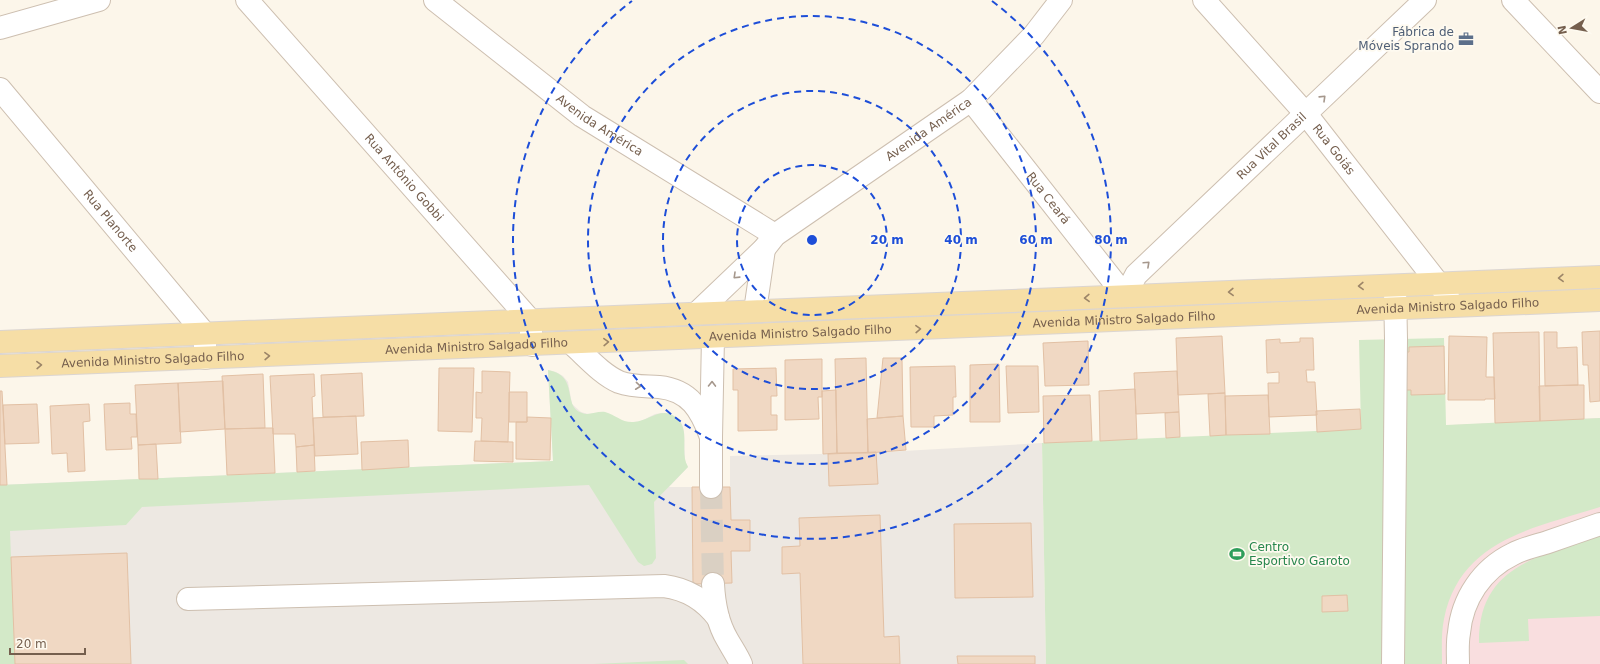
<svg xmlns="http://www.w3.org/2000/svg" width="1600" height="664" font-family="'DejaVu Sans',sans-serif">
  <rect width="100%" height="100%" fill="#fcf6ea"/>
  <!-- industrial -->
  <path fill="#ede8e2" d="M548 370 556 372 563 376 568 382 572 404 581 412 588 414 604 412 624 422H633L641 421 655 414 662 413 669 414 676 418 682 424 684 432 685 461 688 467 669 487H730V456L868 453 1042 443 1046 664H0V485L553 461Z"/>
  <!-- medical -->
  <path fill="#f9dedf" d="M1600 418V664H1429L1431 426Z"/>
  <!-- green -->
  <path fill="#d3e9c8" d="M1444 338 1446 425 1600 418V507C1535 528 1460 539 1444 619 1441 634 1442 649 1442 664H1046L1042 443 1361 429 1359 340Z
    M548 370C582 376 559 411 587 414 593 414 599 411 605 412 616 415 622 423 634 422 649 421 662 405 677 418 691 431 679 452 688 467L654 502 656 558 652 564 644 566 638 562 589 485 142 507 126 525 10 531 15 664H0V485L553 461Z
    M1600 536V616L1528 619 1529 641 1479 643C1478 565 1540 556 1600 536Z
    M684 660 688 664H593Z"/>
  <!-- building -->
  <path fill="#f0d8c3" stroke="#e2c0a4" d="M1600 331V401L1590 402 1588 365H1583L1582 332Z
    M1539 332 1540 421 1495 423 1493 333Z
    M1544 332H1557V348L1577 347 1578 385 1545 386Z
    M1222 336 1225 393 1178 395 1176 338Z
    M1449 336 1487 337 1486 377H1494L1495 399H1485V400H1448Z
    M1300 338H1313L1314 370H1306L1307 382H1315L1317 415 1269 417 1268 383H1279V372L1267 373 1266 340 1280 339V343L1300 342Z
    M1088 341 1089 385 1045 386 1043 343Z
    M1444 346 1445 394 1411 395V390H1403L1402 352H1409V347Z
    M866 358 868 453H837L835 359Z
    M883 358H902L903 416 877 418Z
    M822 359V397H818L819 419 785 420V360Z
    M999 364 1000 422H970V365Z
    M955 366 956 397H953V415L934 416V427H911L910 367Z
    M1006 366H1038L1039 412 1008 413Z
    M439 368H474L472 432 438 431Z
    M776 368 777 396H771V415H777V430L738 431V390H733V369Z
    M482 371 510 372 508 442 481 441 482 418H476V392L482 393Z
    M1177 371 1179 412 1136 414 1134 373Z
    M362 373 364 416 323 417 321 375Z
    M263 374 265 428 225 429 222 376Z
    M314 374 315 396 312 397 314 445 296 447 295 434H273L270 376Z
    M223 381 225 429 180 432 178 383Z
    M178 383 181 443 138 445 135 385Z
    M1578 385H1584V419L1540 421 1539 386Z
    M1135 389 1137 439 1100 441 1099 391Z
    M836 390 837 453 823 454 822 391Z
    M0 391H2L7 485H0Z
    M509 392H527V422H509Z
    M1225 393 1226 435 1210 436 1208 394Z
    M1090 395 1092 441 1044 443 1043 396Z
    M1268 395 1270 434 1226 435 1225 396Z
    M130 403V414H136L137 437H131L132 449 106 450 104 404Z
    M37 404 39 443 5 444 3 405Z
    M89 404 90 421 83 422 85 471 68 472 67 453 52 454 50 406Z
    M1360 409 1361 429 1317 432 1316 411Z
    M1179 412 1180 437 1166 438 1165 413Z
    M356 416 358 454 315 456 313 418Z
    M903 416 906 450 868 453 867 419Z
    M527 417 551 418 550 460 516 459V422H527Z
    M265 428H273L275 473 227 475 225 429Z
    M408 440 409 467 362 470 361 442Z
    M475 441 513 442V462L474 461Z
    M156 444 158 479H139L138 445Z
    M314 445 315 471 297 472 296 447Z
    M876 452 878 484 829 486 828 454Z
    M692 487H730L731 520H750V551H731L732 583 693 584Z
    M880 515 884 637 899 636 900 664H803L800 573 782 574V547L800 546 799 518Z
    M1031 523 1033 597 955 598 954 524Z
    M127 553 131 664H15L11 557Z
    M1347 595 1348 611 1322 612V596Z
    M957 656H1035V664H958Z"/>
  <g fill="none" stroke-linecap="round" stroke-linejoin="round">
    <!-- minor-tunnel -->
    <path stroke="#dad0c3" stroke-width="22" stroke-dasharray="22 11" stroke-linecap="butt" d="M711 487 713 584"/>
    <!-- minor casing -->
    <g stroke="#cdbfb0" stroke-width="24">
      <g id="minor">
        <path id="s1" d="M247 0 530 320 532 345"/>
        <path id="s2" d="M435 0 582 116 775 235"/>
        <path id="s3" d="M1204 0 1306 114 1448 296"/>
        <path d="M1513 0 1600 92"/>
        <path d="M0 28 99 0"/>
        <path id="s4" d="M0 89 205 334V358"/>
        <path id="s5" d="M971 100 1125 296 1136 275 1425 0"/>
        <path d="M755 311 764 249"/>
        <path id="s6" d="M697 313 764 249 775 235 971 100 1034 35 1061 0"/>
        <path d="M571 343C586 356 601 374 619 382 633 387 645 386 659 387 690 390 701 410 711 437"/>
        <path d="M711 487V437L713 337"/>
        <path d="M713 584C714 603 717 622 727 639 732 648 737 655 741 664"/>
        <path d="M188 599 664 586C687 589 704 599 718 618"/>
        <path d="M1393 664 1396 339 1395 289"/>
        <path d="M1458 664C1458 654 1457 643 1459 633 1462 599 1482 569 1513 554 1524 548 1536 546 1548 542 1565 536 1583 530 1600 524"/>
      </g>
    </g>
    <!-- major casing -->
    <g stroke="#dbd5d1" stroke-width="24">
      <g id="major">
        <path d="M0 342 1600 277"/>
        <path id="s7" d="M0 366 1600 300"/>
      </g>
    </g>
    <!-- minor -->
    <use href="#minor" stroke="#fff" stroke-width="22"/>
    <!-- major -->
    <use href="#major" stroke="#f6dea6" stroke-width="22"/>
  </g>
  <!-- one-way arrows -->
  <defs><path id="oneway-chevron" d="M-2-3.5L2.5 0L-2 3.5" fill="none" stroke-width="1.6" stroke-linecap="round" stroke-linejoin="round"/></defs>
  <g stroke="#a5978c">
    <use href="#oneway-chevron" transform="translate(1323 98) rotate(-44)"/>
    <use href="#oneway-chevron" transform="translate(1147 264) rotate(-43)"/>
    <use href="#oneway-chevron" transform="translate(736 276) rotate(136)"/>
    <use href="#oneway-chevron" transform="translate(712 384) rotate(-89)"/>
    <use href="#oneway-chevron" transform="translate(638 386) rotate(6)"/>
  </g>
  <g stroke="#9c8568">
    <use href="#oneway-chevron" transform="translate(1561 278) rotate(178)"/>
    <use href="#oneway-chevron" transform="translate(1361 286) rotate(178)"/>
    <use href="#oneway-chevron" transform="translate(1231 292) rotate(178)"/>
    <use href="#oneway-chevron" transform="translate(1087 298) rotate(178)"/>
    <use href="#oneway-chevron" transform="translate(918 329) rotate(-2)"/>
    <use href="#oneway-chevron" transform="translate(606 342) rotate(-2)"/>
    <use href="#oneway-chevron" transform="translate(267 356) rotate(-2)"/>
    <use href="#oneway-chevron" transform="translate(39 365) rotate(-2)"/>
  </g>
  <!-- distance rings -->
  <g fill="none" stroke="#1d4ed8" stroke-width="2" stroke-dasharray="7 5">
    <circle cx="812" cy="240" r="75"/>
    <circle cx="812" cy="240" r="149"/>
    <circle cx="812" cy="240" r="224"/>
    <path d="M992 1A299 299 0 1 1 632 1"/>
  </g>
  <!-- icons -->
  <defs>
    <g id="office-bare" transform="scale(1.2)"><path d="M-6-3h4V-5.5h4V-3h4V5H-6ZM-1-4.5V-3h2v-1.5ZM-6 0V1H6V0Z" fill="#5c6f8a" stroke="#fefaf0" stroke-width="2.5" paint-order="stroke"/></g>
    <g id="stadium-bare" transform="scale(1.2)"><path d="M0-5a6.5 5 0 1 0 0 10a6.5 5 0 1 0 0-10ZM-3.5-1.8h7v3.6h-7Z" fill="#2e9e5b" stroke="#fefaf0" stroke-width="2.5" paint-order="stroke"/></g>
  </defs>
  <g fill-rule="evenodd">
    <use href="#office-bare" x="1466" y="39"/>
    <use href="#stadium-bare" x="1237" y="554"/>
  </g>
  <g text-anchor="middle" stroke-width="3.5" stroke-linejoin="round" paint-order="stroke">
    <!-- service labels -->
    <g font-size="12" fill="#4e5e75" stroke="#fefaf0" text-anchor="end">
      <text x="1454" y="36">Fábrica de<tspan x="1454" dy="14">Móveis Sprando</tspan></text>
    </g>
    <!-- street labels -->
    <g font-size="12" fill="#755f4e" stroke="#fefaf0">
      <text dy="4" stroke="none"><textPath href="#s2" startOffset="207">Avenida América</textPath></text>
      <text dy="4" stroke="none"><textPath href="#s6" startOffset="297">Avenida América</textPath></text>
      <text dy="4" stroke="none"><textPath href="#s5" startOffset="460">Rua Vital Brasil</textPath></text>
      <text dy="4" stroke="none"><textPath href="#s3" startOffset="198">Rua Goiás</textPath></text>
      <text dy="4" stroke="none"><textPath href="#s1" startOffset="237">Rua Antônio Gobbi</textPath></text>
      <text dy="4" stroke="none"><textPath href="#s5" startOffset="125">Rua Ceará</textPath></text>
      <text dy="4" stroke="none"><textPath href="#s4" startOffset="172">Rua Planorte</textPath></text>
      <text dy="4" stroke="none"><textPath href="#s7" startOffset="1449">Avenida Ministro Salgado Filho</textPath></text>
      <text dy="4" stroke="none"><textPath href="#s7" startOffset="1125">Avenida Ministro Salgado Filho</textPath></text>
      <text dy="4" stroke="none"><textPath href="#s7" startOffset="801">Avenida Ministro Salgado Filho</textPath></text>
      <text dy="4" stroke="none"><textPath href="#s7" startOffset="477">Avenida Ministro Salgado Filho</textPath></text>
      <text dy="4" stroke="none"><textPath href="#s7" startOffset="153">Avenida Ministro Salgado Filho</textPath></text>
    </g>
    <!-- leisure labels -->
    <g font-size="12" fill="#27864d" stroke="#fefaf0" text-anchor="start">
      <text x="1249" y="551">Centro<tspan x="1249" dy="14">Esportivo Garoto</tspan></text>
    </g>
  </g>
  <circle cx="812" cy="240" r="6" fill="#1d4ed8" stroke="#fefaf0" stroke-width="2"/>
  <g font-size="12" text-anchor="middle" font-weight="bold" fill="#1d4ed8" stroke="#fefaf0" stroke-width="3.5" stroke-linejoin="round" paint-order="stroke">
    <text x="887" y="244">20 m</text>
    <text x="961" y="244">40 m</text>
    <text x="1036" y="244">60 m</text>
    <text x="1111" y="244">80 m</text>
  </g>
  <!-- north arrow -->
  <g transform="translate(1572 28) rotate(259)" stroke="#fefaf0" stroke-width="3" paint-order="stroke">
  <path d="M0-3L7 15L0 10L-7 15Z" fill="#755f4e"/>
  <text y="-6" font-size="11" font-weight="bold" text-anchor="middle" fill="#755f4e">N</text>
  </g>
  <!-- scale -->
  <path d="M10 648v6h75v-6" fill="none" stroke="#755f4e" stroke-width="2"/>
  <text x="16" y="648" font-size="12" fill="#755f4e" stroke="#fefaf0" stroke-width="3" paint-order="stroke">20 m</text>
</svg>
